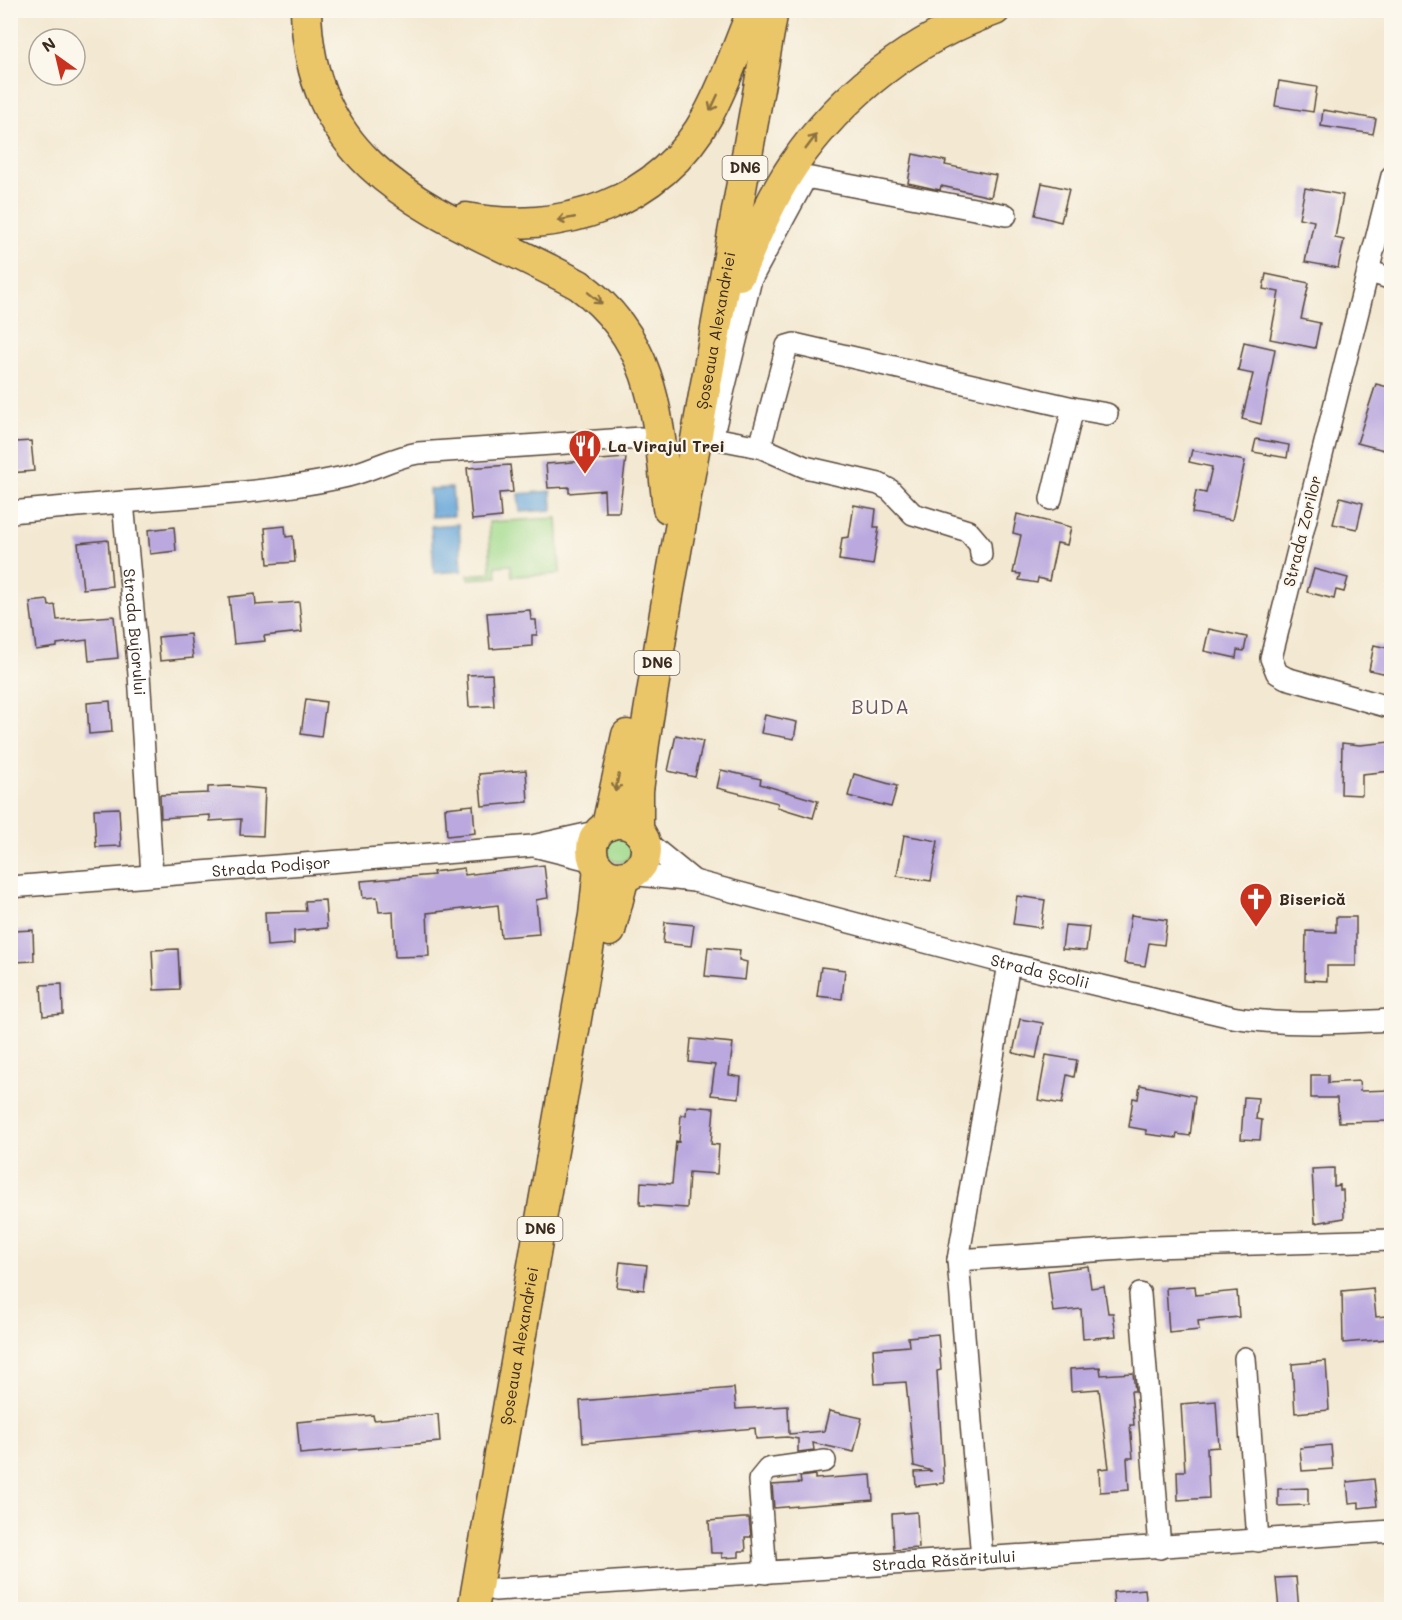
<svg xmlns="http://www.w3.org/2000/svg" width="1402" height="1620" font-family="Mali,sans-serif">
  <rect width="100%" height="100%" fill="#fbf7ec"/>
  <filter id="ink" filterUnits="userSpaceOnUse"><feTurbulence type="fractalNoise" baseFrequency=".0167" numOctaves="2"/><feDisplacementMap in="SourceGraphic" scale="12" xChannelSelector="R" yChannelSelector="G"/><feConvolveMatrix kernelMatrix="1 2 1 2 8 2 1 2 1" color-interpolation-filters="sRGB"/></filter>
  <filter id="wash" filterUnits="userSpaceOnUse"><feTurbulence type="fractalNoise" baseFrequency=".008" numOctaves="4" result="noise"/><feDisplacementMap in="SourceGraphic" scale="24" xChannelSelector="R" yChannelSelector="G"/><feGaussianBlur stdDeviation="1.35" result="paint"/><feColorMatrix in="noise" values="0 0 0 0 0 0 0 0 0 0 0 0 0 0 0 0 0 1.4 0 .05"/><feComposite in="paint" operator="in"/></filter>
  <g filter="url(#wash)">
    <rect width="100%" height="100%" fill="#f3e8d1"/>
    <!-- green -->
    <path fill="#a1da8c" stroke="#6e8255" stroke-width="1.5" d="M557 518 560 574 512 576 511 565 496 566 497 577 468 579V575L491 573 489 522Z
      M606 849a13 13 0 1 1 26 0a13 13 0 1 1-26 0Z"/>
    <!-- water -->
    <path fill="#66a6d9" stroke="#50687c" stroke-width="1.5" d="M452 488 454 516 431 517 429 489Z
      M551 491 552 510 520 512 518 494Z
      M459 524 462 571 434 573 431 526Z"/>
    <g id="blocks">
      <!-- building -->
      <path fill="#baa8df" d="M1279 81 1317 87 1313 112 1275 106Z
        M1323 110 1376 119 1373 134 1321 126Z
        M913 154 946 161 945 165 996 175 991 197 941 186 940 190 908 183Z
        M1042 183 1069 189 1061 222 1035 215Z
        M1305 188 1343 195 1335 238 1344 240 1338 268 1305 262 1314 221 1299 218Z
        M1266 274 1309 283 1301 319 1320 323 1315 348 1270 339 1279 292 1263 289Z
        M1244 342 1275 349 1261 424 1242 419 1253 374 1238 371Z
        M1376 384 1392 388V437L1388 451 1357 443Z
        M1256 439 1289 445 1287 458 1253 452Z
        M31 441 34 471 10 473V448H16V442Z
        M1192 450 1245 461 1232 520 1192 513 1196 491 1206 493 1212 467 1189 462Z
        M626 458 619 512H605L604 490 569 493V487L548 488 546 464Z
        M510 465 513 492 499 493 501 517 472 520 467 468Z
        M1340 497 1363 503 1357 529 1333 524Z
        M854 505 876 509 874 527H879L873 565 839 560 842 538 849 537Z
        M1017 514 1071 527 1067 545 1057 543 1049 581 1038 578 1037 583 1019 580 1021 574 1013 573 1021 535 1013 533Z
        M285 526 286 537 293 536 295 562 268 564 265 528Z
        M174 527 176 551 150 554 148 530Z
        M108 540 112 586 83 589 78 543Z
        M1314 569 1348 578 1344 592 1336 590 1334 599 1307 592Z
        M255 594 256 605 299 602 302 632 264 636 265 641 234 644 229 597Z
        M48 600 49 606 55 605 57 620 114 616 118 658 89 661 87 640 57 644V647L36 650 30 602Z
        M530 610 531 620H536L537 635H532V646L490 649 487 613Z
        M1209 629 1247 637 1244 651 1237 650 1236 658 1204 651Z
        M190 634 193 658 160 661 158 637Z
        M1374 645 1392 649V675L1369 670Z
        M492 674 494 706 469 707 467 675Z
        M306 699 326 702 321 737 301 734Z
        M110 701 112 732 89 734 87 703Z
        M765 715 797 722 794 739 761 733Z
        M676 735 703 741 695 777 668 771Z
        M1390 742 1392 771 1362 774V795L1341 794 1342 743 1360 745Z
        M526 770 528 802 482 806 479 774Z
        M721 770 761 779 760 784 818 801 813 818 777 807 778 803 717 788Z
        M854 774 897 786 891 807 848 796Z
        M230 786 265 789 263 836 240 835 241 819 210 821V815L161 818 160 795 208 793V787Z
        M473 805 475 833 447 836 445 808Z
        M119 808 121 846 96 847 94 809Z
        M904 835 938 841 931 881 897 876Z
        M544 865 548 898 536 900 539 934 501 937 498 905 427 913 429 956 395 957 393 911 379 912 377 897 363 898 361 881 434 875 433 872 464 868 465 875Z
        M1017 896 1045 900 1041 928 1013 924Z
        M325 900 327 928 294 931V944L267 946 265 912 306 911 305 901Z
        M1131 915 1167 920 1164 945 1149 943 1145 966 1124 963Z
        M1336 917H1356V966H1327V981L1305 980 1306 931 1336 932Z
        M665 922 694 925 691 946 663 943Z
        M1065 925 1089 927 1086 951 1062 949Z
        M33 930 34 961 14 962 13 931Z
        M708 947 740 950 739 960 747 962 745 980 705 976Z
        M178 949 180 989 154 990 152 950Z
        M821 967 845 970 842 999 817 996Z
        M62 984 63 1014 43 1016 41 985Z
        M1020 1019 1043 1023 1036 1058 1013 1053Z
        M691 1039 733 1043 729 1075 741 1077 739 1098 711 1095 715 1065 689 1062Z
        M1046 1055 1077 1060 1074 1077 1067 1075 1062 1104 1038 1100Z
        M1311 1075H1328V1083L1359 1081 1360 1091 1392 1090V1121L1339 1122 1337 1098H1311Z
        M1140 1085 1195 1096 1190 1136 1177 1134 1176 1138 1146 1134V1130L1129 1127 1133 1098 1138 1099Z
        M1244 1097 1258 1098 1256 1119 1262 1120 1260 1140 1241 1139Z
        M687 1106 714 1108 711 1144 719 1145 717 1174 689 1172 687 1208 640 1205 641 1182 672 1184 676 1141 679 1142 681 1115H686Z
        M1334 1168V1186L1340 1185V1190H1343L1344 1218 1315 1223 1312 1169Z
        M620 1262 647 1265 644 1290 617 1287Z
        M1088 1266 1091 1288 1104 1286 1108 1313H1113L1116 1336 1083 1339 1081 1309 1053 1312 1048 1271Z
        M1195 1286 1196 1295 1237 1291 1239 1317 1198 1321 1199 1330 1169 1333 1166 1288Z
        M1373 1288 1376 1317 1386 1316 1388 1339 1343 1343 1342 1291Z
        M938 1334 941 1370 937 1371 944 1483 916 1486 915 1472 932 1471 914 1466 906 1382 875 1384 873 1349 909 1346 908 1337Z
        M1326 1361 1329 1410 1295 1413 1292 1364Z
        M1100 1367 1101 1375 1133 1373 1135 1391H1131L1134 1425H1130L1133 1458H1127L1129 1490 1100 1492 1099 1469 1109 1468 1099 1389 1071 1391 1070 1369Z
        M734 1388 736 1409 788 1406 789 1434 824 1431 829 1411 862 1418 854 1452 813 1443 814 1450 798 1452V1439L787 1437 756 1439 755 1428 583 1443 580 1401Z
        M1216 1401 1219 1447 1207 1448 1209 1498 1178 1500 1177 1471H1185L1181 1404Z
        M438 1414 440 1442 300 1454 297 1422 373 1415 374 1420Z
        M1331 1445 1333 1469 1302 1471 1300 1448Z
        M815 1475V1479L871 1475 873 1500 774 1508 772 1485 801 1483 800 1477Z
        M1374 1479 1377 1506 1359 1508V1502L1349 1503 1347 1482Z
        M1308 1488V1505L1278 1506V1489Z
        M917 1512 919 1548 894 1550 892 1514Z
        M743 1518H749L751 1537H745L746 1551H739V1557L722 1558V1553H711L709 1521Z
        M1296 1577 1299 1610H1279L1276 1578Z
        M1145 1589 1147 1610 1114 1608 1113 1592Z"/>
    </g>
  </g>
  <g filter="url(#ink)">
    <use href="#blocks" fill-opacity="0" stroke="#574639" stroke-width="1.5"/>
    <g fill="none" stroke-linecap="round" stroke-linejoin="round">
      <!-- minor casing -->
      <g stroke="#574639" stroke-width="24">
        <g id="minor">
          <path d="M1392 176 1271 658 1277 673 1286 678 1392 708"/>
          <path d="M1368 271 1392 279"/>
          <path d="M1073 408 1107 414"/>
          <path d="M698 435 760 447 805 467 879 484 890 490 913 514 968 531 980 545 981 555"/>
          <path d="M712 438 751 279 806 177 1006 215"/>
          <path d="M760 447 787 346 794 344 1073 408 1051 499"/>
          <path d="M123 502C195 496 268 493 339 478 367 473 390 458 418 453L641 438"/>
          <path id="s1" d="M10 512 123 502 139 674 152 875"/>
          <path d="M644 840 694 881"/>
          <path d="M538 847 594 861"/>
          <path id="s2" d="M630 874 694 881 1009 964 1232 1017C1286 1026 1338 1023 1392 1020"/>
          <path id="s3" d="M10 887 532 846 600 831"/>
          <path d="M958 1260 1153 1247 1392 1240"/>
          <path d="M1140 1294 1160 1548"/>
          <path d="M1245 1358 1258 1541"/>
          <path d="M982 1559 958 1260 1009 964"/>
          <path d="M766 1573 759 1480 768 1469 825 1461"/>
          <path id="s4" d="M495 1590 1392 1531"/>
        </g>
      </g>
      <!-- highway casing -->
      <g stroke="#574639" stroke-width="33">
        <g id="highway">
          <path d="M306 10C310 184 453 216 579 285 657 341 658 422 668 508"/>
          <path d="M466 218C560 236 661 203 708 115 726 82 738 45 753 10"/>
          <path d="M739 275C755 237 771 198 794 164 842 94 914 38 995 10"/>
          <circle cx="619" cy="850" r="27"/>
          <path d="M607 826 627 735"/>
          <path id="s5" d="M638 831V791L644 743 666 607 773 10"/>
          <path d="M610 931 624 876"/>
          <path id="s6" d="M473 1610 594 915 599 868"/>
        </g>
      </g>
      <!-- minor -->
      <use href="#minor" stroke="#fff" stroke-width="21"/>
      <!-- highway -->
      <use href="#highway" stroke="#ebc669" stroke-width="30"/>
    </g>
    <!-- one-way arrows -->
    <defs><path id="oneway-shaft" d="M-6 0H5M1.5-3L5.5 0L1.5 3" fill="none" stroke-width="1.6" stroke-linecap="round" stroke-linejoin="round" transform="scale(1.5)"/></defs>
    <g stroke="#8a7040">
      <use href="#oneway-shaft" transform="translate(714 103) rotate(115)"/>
      <use href="#oneway-shaft" transform="translate(811 142) rotate(-53)"/>
      <use href="#oneway-shaft" transform="translate(566 219) rotate(169)"/>
      <use href="#oneway-shaft" transform="translate(595 298) rotate(39)"/>
      <use href="#oneway-shaft" transform="translate(617 783) rotate(102)"/>
    </g>
  </g>
  <!-- icons -->
  <defs>
    <g id="restaurant-pin" transform="scale(1.725)"><path d="M0 17L-7.5 6A9.5 9.5 0 1 1 7.5 6Z" fill="#c8321e" stroke="#fbf7ec"/><path d="M-5-6h1v4h1v-4h1v4h1v-4h1v5L-1.5 .5V6h-2V.5L-5-1ZM5-6V6H3V1.5H1.5Q1.5-4 5-6Z" fill="#fff"/></g>
    <g id="church-pin" transform="scale(1.725)"><path d="M0 17L-7.5 6A9.5 9.5 0 1 1 7.5 6Z" fill="#c8321e" stroke="#fbf7ec"/><path d="M-1.2-6h2.4v3.5h3.3v2.4h-3.3V6h-2.4V-.1h-3.3v-2.4h3.3Z" fill="#fff"/></g>
  </defs>
  <g fill-rule="evenodd">
    <use href="#restaurant-pin" x="585" y="446"/>
    <use href="#church-pin" x="1256" y="899"/>
  </g>
  <g text-anchor="middle" stroke-width="4.5" stroke-linejoin="round" paint-order="stroke">
    <!-- shield labels -->
    <g fill="#fbf7ec" stroke="#75685c" stroke-width="1.5">
      <rect x="722.5" y="156" width="45" height="24" rx="4.5"/>
      <rect x="634.5" y="651" width="45" height="24" rx="4.5"/>
      <rect x="517.5" y="1217" width="45" height="24" rx="4.5"/>
    </g>
    <g font-size="15" font-weight="bold" fill="#3b2a1e">
      <text x="745" y="173">DN6</text>
      <text x="657" y="668">DN6</text>
      <text x="540" y="1234">DN6</text>
    </g>
    <!-- street labels -->
    <g font-size="16" fill="#3b2a1e" stroke="#fbf7ec">
      <text dy="6" stroke="none"><textPath href="#s5" startOffset="507">Șoseaua Alexandriei</textPath></text>
      <text transform="translate(1302 531) rotate(-76)" y="6">Strada Zorilor</text>
      <text dy="6" stroke="none"><textPath href="#s1" startOffset="244">Strada Bujorului</textPath></text>
      <text dy="6" stroke="none"><textPath href="#s3" startOffset="262">Strada Podișor</textPath></text>
      <text dy="6" stroke="none"><textPath href="#s2" startOffset="422">Strada Școlii</textPath></text>
      <text dy="6" stroke="none"><textPath href="#s6" startOffset="268">Șoseaua Alexandriei</textPath></text>
      <text dy="6" stroke="none"><textPath href="#s4" startOffset="450">Strada Răsăritului</textPath></text>
    </g>
    <!-- poi labels -->
    <g font-size="16" font-weight="bold" fill="#3b2a1e" stroke="#fbf7ec" text-anchor="start">
      <text x="608" y="452">La Virajul Trei</text>
      <text x="1279" y="905">Biserică</text>
    </g>
    <!-- quarter labels -->
    <g font-size="20" letter-spacing="1.5" fill="#675662" stroke="#fbf7ec">
      <text x="881" y="714">BUDA</text>
    </g>
  </g>
  <!-- margin -->
  <rect width="1402" height="1620" fill="none" stroke="#fbf7ec" stroke-width="36"/>
  <!-- north arrow -->
  <g transform="translate(57 57) rotate(326)"><circle r="28" fill="#fbf7ec" stroke="#aea59a" stroke-width="1.5"/>
  <path d="M0-4.5L10 22L0 15L-10 22Z" fill="#c8321e"/>
  <text y="-9" font-size="16" font-weight="bold" text-anchor="middle" fill="#3b2a1e">N</text>
  </g>
</svg>
